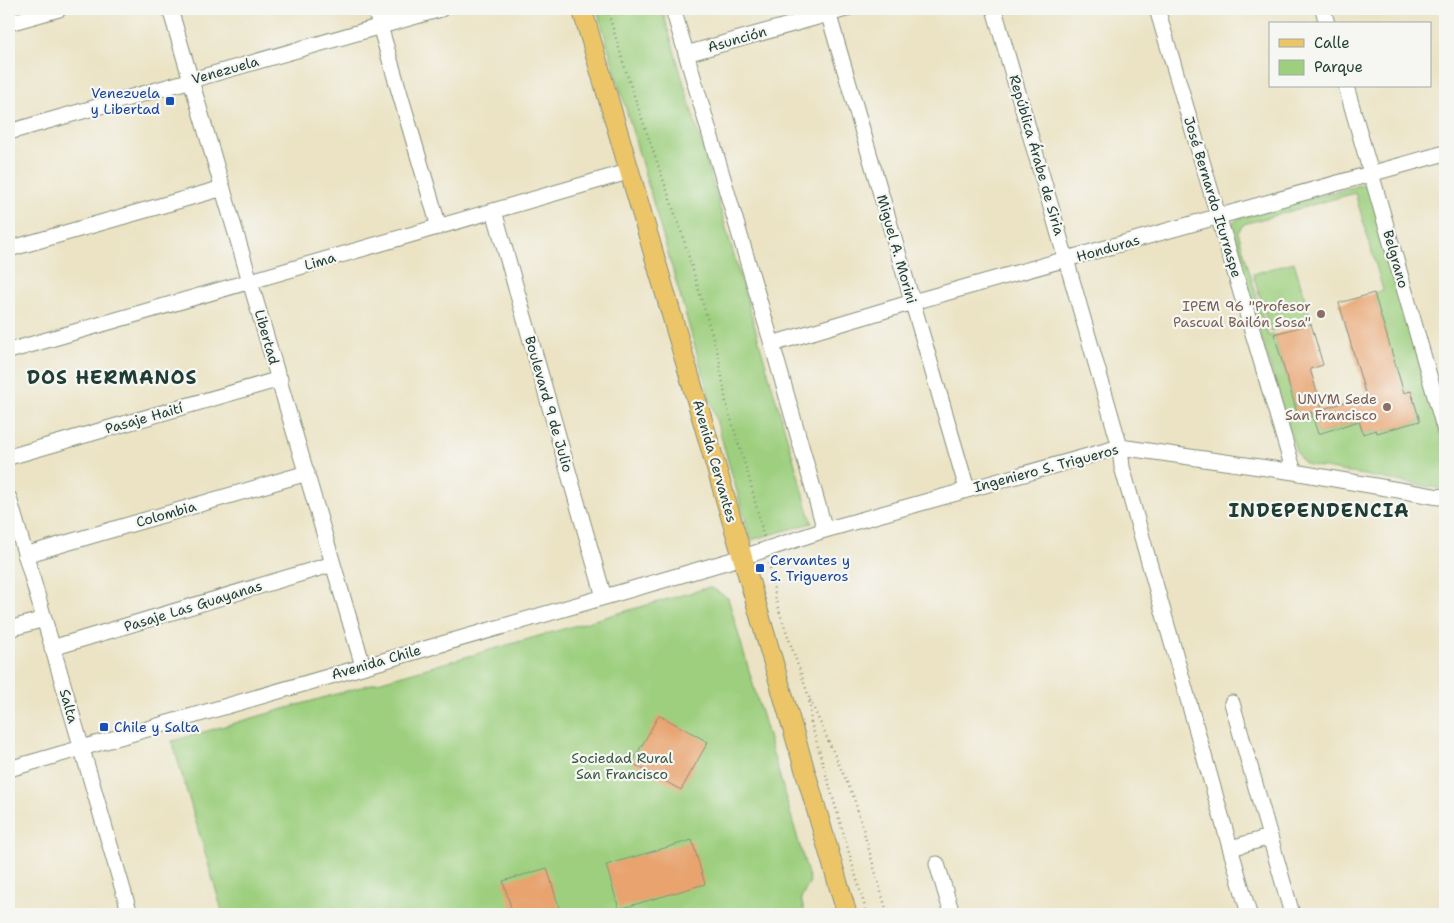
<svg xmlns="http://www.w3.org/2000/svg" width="1454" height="923" font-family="'Shantell Sans',sans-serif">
  <rect width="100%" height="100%" fill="#f6f6f2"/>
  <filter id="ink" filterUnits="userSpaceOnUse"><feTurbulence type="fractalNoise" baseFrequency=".02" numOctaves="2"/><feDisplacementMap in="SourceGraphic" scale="10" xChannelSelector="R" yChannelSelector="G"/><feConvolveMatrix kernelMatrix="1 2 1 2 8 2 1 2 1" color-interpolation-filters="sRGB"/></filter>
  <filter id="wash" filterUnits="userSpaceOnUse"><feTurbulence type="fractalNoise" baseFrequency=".0096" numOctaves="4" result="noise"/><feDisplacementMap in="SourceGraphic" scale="20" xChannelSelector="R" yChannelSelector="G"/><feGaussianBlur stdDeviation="1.12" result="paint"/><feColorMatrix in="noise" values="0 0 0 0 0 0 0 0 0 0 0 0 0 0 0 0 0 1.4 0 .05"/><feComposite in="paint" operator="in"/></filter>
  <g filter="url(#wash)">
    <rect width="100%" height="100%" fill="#ebe3c4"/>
    <!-- green -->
    <path fill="#9dcf7e" stroke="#5e8659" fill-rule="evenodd" d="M597 9H662L812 523 751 540Z
      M1366 184 1371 189 1445 450V488L1442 489 1308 465 1302 461 1296 451 1229 233 1231 224 1238 219 1360 185ZM1355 193 1383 290 1374 293 1402 389 1392 396 1411 391 1420 421 1377 433 1376 430 1363 434 1359 421 1318 434 1311 412 1298 416 1274 334 1268 336 1238 232 1244 224Z
      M1294 262 1311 319 1270 331 1253 274Z
      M710 587 728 598 810 881 801 899 805 914H223L172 741Z"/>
    <g id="blocks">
      <!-- building -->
      <path fill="#e8a36e" d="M1374 293 1404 393 1411 391 1420 421 1377 433 1376 430 1363 434 1359 421 1318 434 1311 412 1298 416 1274 334 1311 324 1323 365 1310 369 1322 409 1366 396 1339 303Z
        M659 715 708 742 681 790 632 763Z
        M692 840 705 884 619 909 606 865Z
        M547 868 561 914H513L503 881Z"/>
    </g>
  </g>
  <g filter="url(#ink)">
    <use href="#blocks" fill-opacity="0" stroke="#85907c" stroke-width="1"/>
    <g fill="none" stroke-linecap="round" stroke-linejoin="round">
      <!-- minor casing -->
      <g stroke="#85907c" stroke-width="17">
        <path id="minor" d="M170 9 363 666
          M375 9 439 227
          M673 9 772 344 825 530
          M827 9 967 489
          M994 9 1120 447 1122 467 1249 914
          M1157 9 1294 472
          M1323 9 1327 24
          M9 23 59 9
          M686 54 846 9
          M1346 86 1445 431
          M9 132 441 9
          M494 211 604 597
          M9 249 223 188
          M772 344 913 302 1445 153
          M9 351 631 171
          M9 457 280 379
          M9 498 130 914
          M25 555 307 473
          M9 629 44 619
          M52 648 333 564
          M1232 703 1292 914
          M9 769 743 557 825 530 1120 447 1294 472 1439 497 1445 496
          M1231 848 1270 837
          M937 864 952 914"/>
      </g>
      <!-- major casing -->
      <g stroke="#85907c" stroke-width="21">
        <path id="major" d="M582 9 847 914"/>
      </g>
      <!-- path -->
      <path stroke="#85907c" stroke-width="2.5" stroke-dasharray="1 4" stroke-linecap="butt" d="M607 9 629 81 683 237 719 358 726 403 750 481 764 538
        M1413 398 1417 397
        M769 563 777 605 809 697 811 723 867 914
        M810 700 854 798 886 909 883 914"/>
      <!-- minor -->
      <use href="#minor" stroke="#fff" stroke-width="15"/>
      <!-- major -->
      <use href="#major" stroke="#edc569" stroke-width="19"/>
    </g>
  </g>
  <!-- markers -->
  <g fill="#1a4fb4" stroke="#f6f6f2" stroke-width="2">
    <rect x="165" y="96" width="10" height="10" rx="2.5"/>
    <rect x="755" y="563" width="10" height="10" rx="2.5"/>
    <rect x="99" y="722" width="10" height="10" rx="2.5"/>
  </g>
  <g fill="#8d6e63" stroke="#f6f6f2" stroke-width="2">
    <circle cx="1321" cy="314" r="5"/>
    <circle cx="1387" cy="407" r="5"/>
  </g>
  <g text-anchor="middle" stroke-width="4.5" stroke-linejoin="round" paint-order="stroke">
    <!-- street labels -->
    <g font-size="14" fill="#1f3d34" stroke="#f6f6f2">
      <text transform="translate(737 39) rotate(-16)" y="5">Asunción</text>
      <text transform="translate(225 70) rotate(-16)" y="5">Venezuela</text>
      <text transform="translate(1037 155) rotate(74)" y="5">República Árabe de Siria</text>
      <text transform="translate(1213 197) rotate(73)" y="5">José Bernardo Iturraspe</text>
      <text transform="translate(1108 248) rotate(-16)" y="5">Honduras</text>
      <text transform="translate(897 249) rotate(74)" y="5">Miguel A. Morini</text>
      <text transform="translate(1396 259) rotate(74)" y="5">Belgrano</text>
      <text transform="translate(320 261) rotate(-16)" y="5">Lima</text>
      <text transform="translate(267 337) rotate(74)" y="5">Libertad</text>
      <text transform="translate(549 404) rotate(74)" y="5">Boulevard 9 de Julio</text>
      <text transform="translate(144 418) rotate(-16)" y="5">Pasaje Haití</text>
      <text transform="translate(715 461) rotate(74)" y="5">Avenida Cervantes</text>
      <text transform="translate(1046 468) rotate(-15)" y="5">Ingeniero S. Trigueros</text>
      <text transform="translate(166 514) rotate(-16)" y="5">Colombia</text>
      <text transform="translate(193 606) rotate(-17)" y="5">Pasaje Las Guayanas</text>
      <text transform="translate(376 662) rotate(-16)" y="5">Avenida Chile</text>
      <text transform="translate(69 706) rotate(74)" y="5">Salta</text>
    </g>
    <!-- transit labels -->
    <g font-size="14" fill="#164399" stroke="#f6f6f2" text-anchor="start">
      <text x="160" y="98" text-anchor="end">Venezuela<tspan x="160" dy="16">y Libertad</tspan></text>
      <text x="770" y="565">Cervantes y<tspan x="770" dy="16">S. Trigueros</tspan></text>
      <text x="114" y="732">Chile y Salta</text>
    </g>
    <!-- education labels -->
    <g font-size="14" fill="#785e54" stroke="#f6f6f2" text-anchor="end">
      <text x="1311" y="311">IPEM 96 "Profesor<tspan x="1311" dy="16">Pascual Bailón Sosa"</tspan></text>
      <text x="1377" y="404">UNVM Sede<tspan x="1377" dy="16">San Francisco</tspan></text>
    </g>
    <!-- park labels -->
    <g font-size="14" fill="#385a43" stroke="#f6f6f2">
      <text x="622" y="763">Sociedad Rural<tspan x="622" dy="16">San Francisco</tspan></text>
    </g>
    <!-- district labels -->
    <g font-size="19" font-weight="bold" letter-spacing="1" fill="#1f3d34" stroke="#f6f6f2">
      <text x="112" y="384">DOS HERMANOS</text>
      <text x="1319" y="517">INDEPENDENCIA</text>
    </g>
  </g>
  <!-- margin -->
  <rect width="1454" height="923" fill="none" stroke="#f6f6f2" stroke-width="30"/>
  <!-- legend -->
  <rect x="1269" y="22" width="162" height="65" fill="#f6f6f2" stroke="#a0aca6"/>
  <rect x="1279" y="39" width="25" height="8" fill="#edc569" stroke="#a0aca6"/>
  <text x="1314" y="48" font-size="15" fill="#1f3d34">Calle</text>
  <rect x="1279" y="60" width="25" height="15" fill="#9dcf7e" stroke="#a0aca6"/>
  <text x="1314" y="72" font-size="15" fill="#1f3d34">Parque</text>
</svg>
